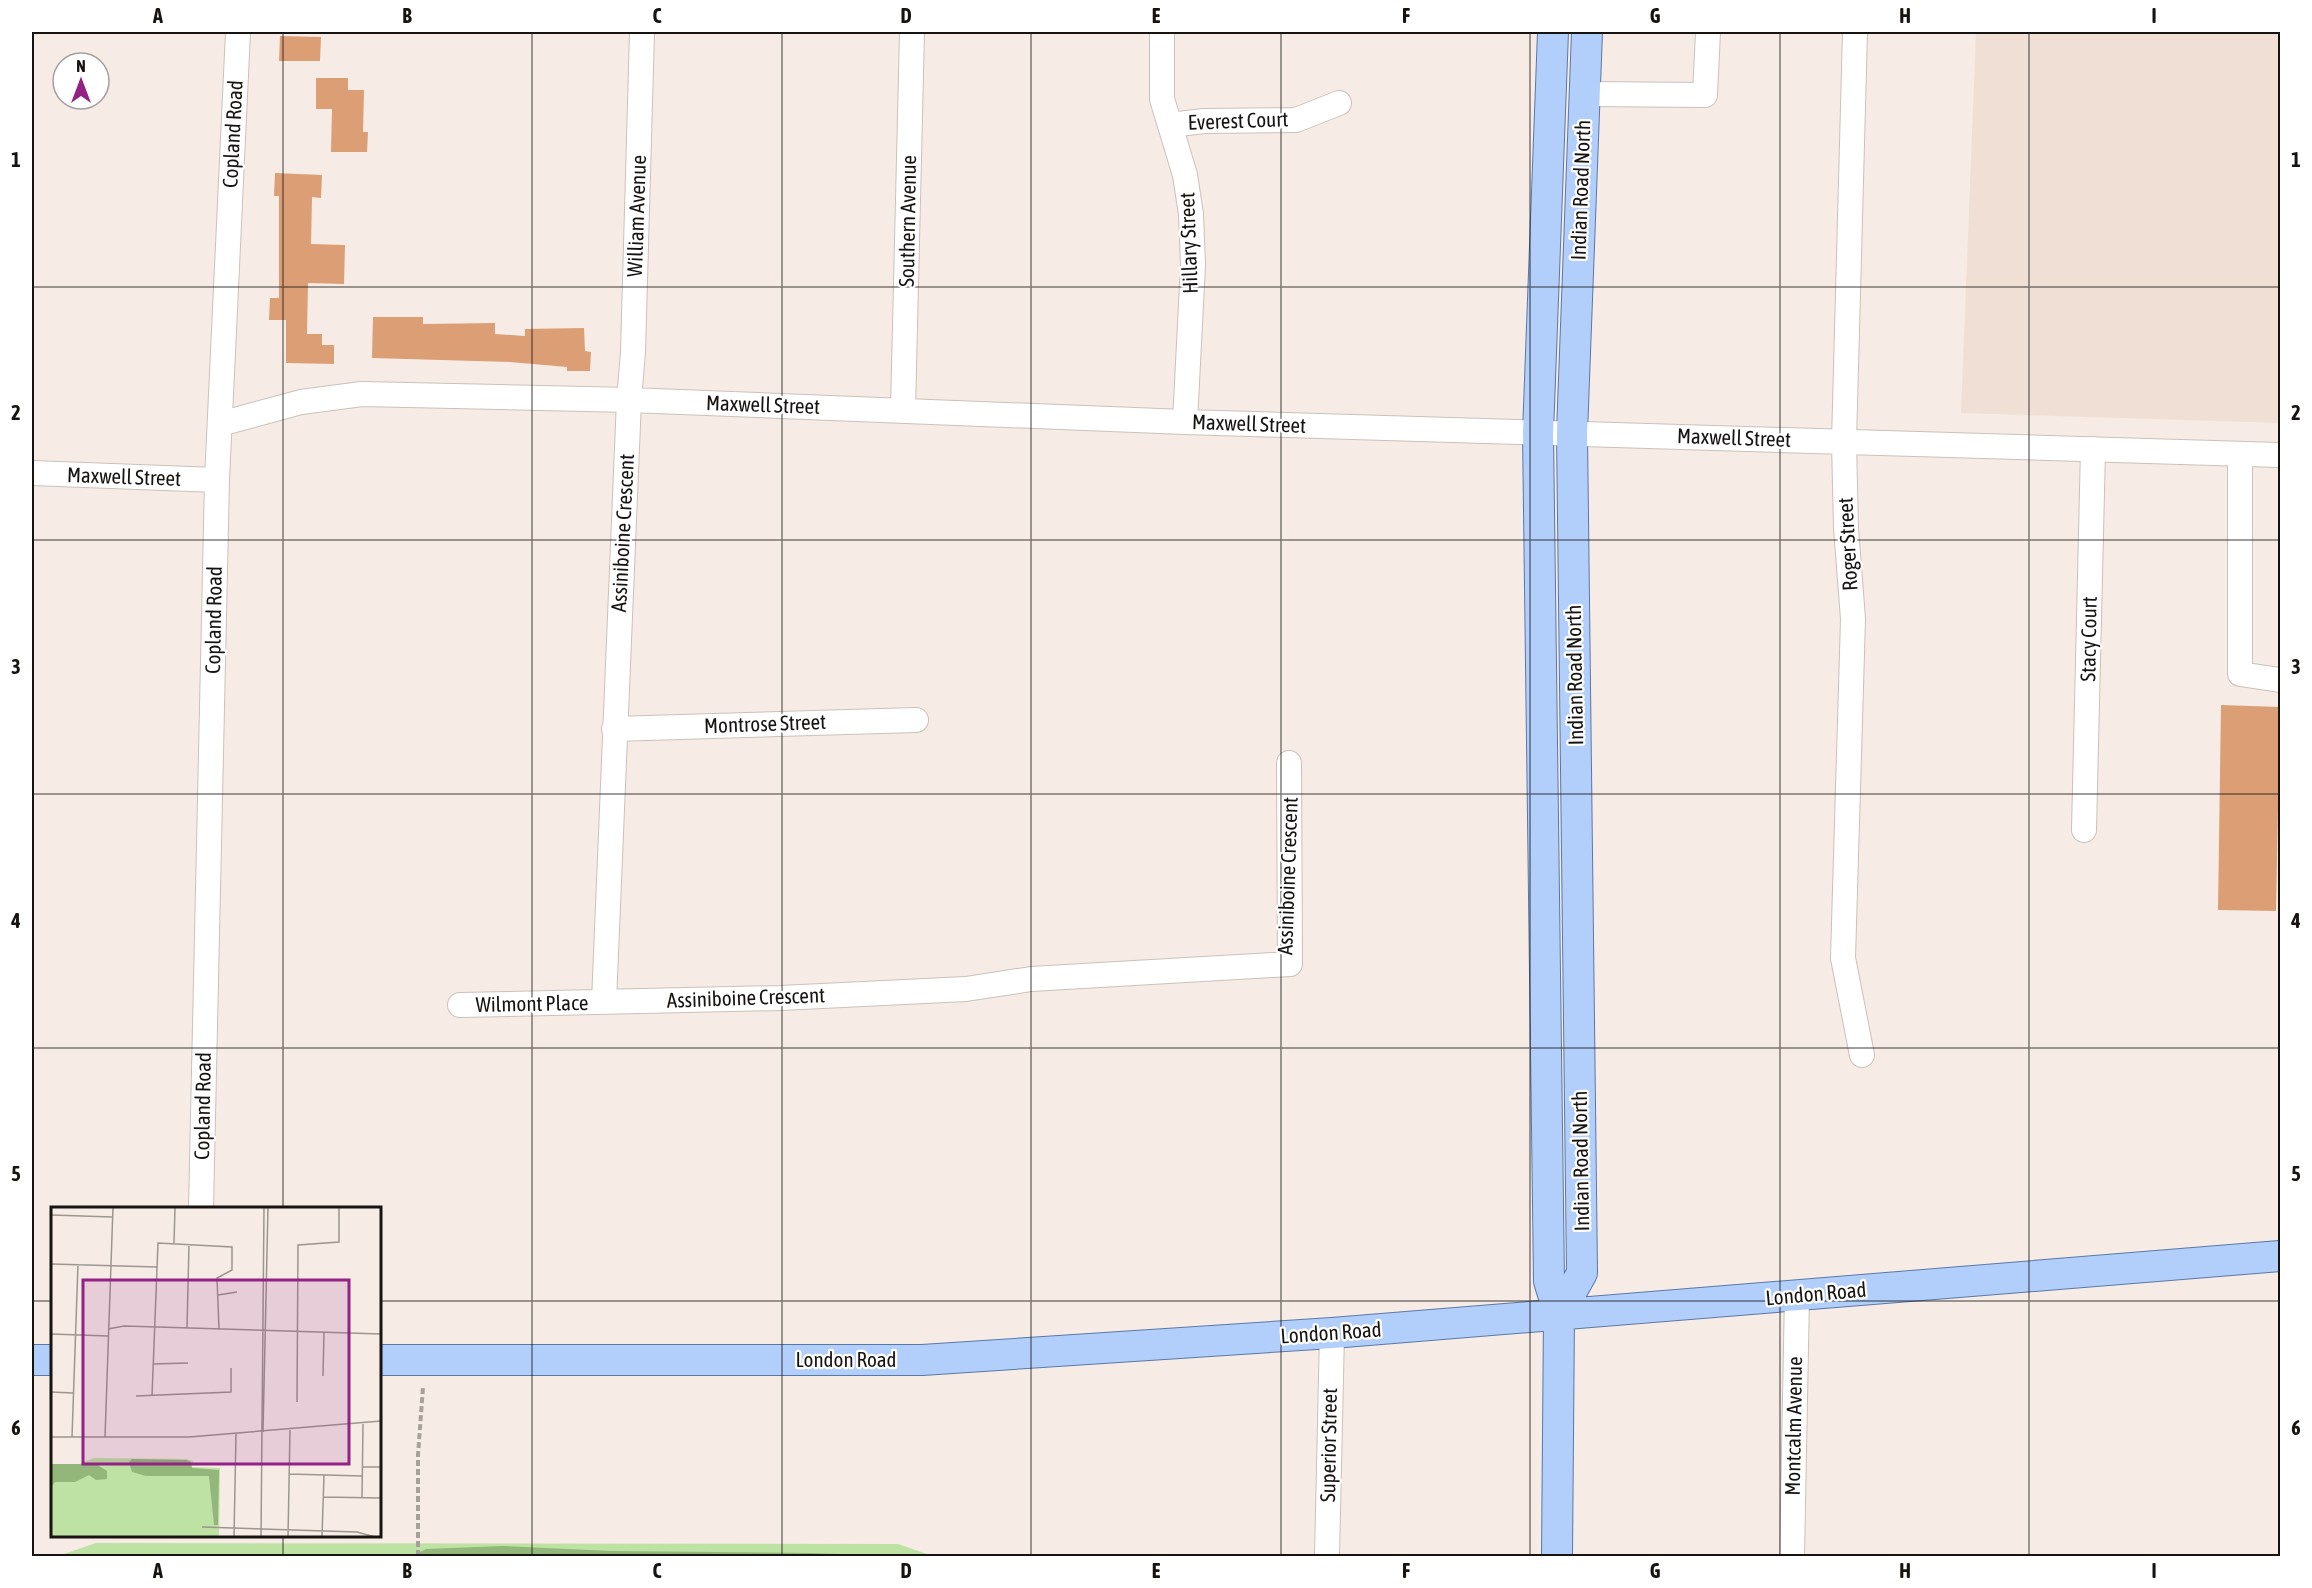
<svg xmlns="http://www.w3.org/2000/svg" width="2312" height="1588" font-family="'Asap Condensed',sans-serif">
  <rect width="100%" height="100%" fill="#f6ece5"/>
  <!-- built -->
  <path fill="#f0dfd4" d="M1976 32H2280V423L1961 413Z"/>
  <!-- green -->
  <path fill="#bee2a4" d="M96 1543 898 1544 933 1556H58Z"/>
  <!-- forest -->
  <path fill="#93b67a" d="M502 1546 611 1551 810 1553 900 1556H412L426 1549Z"/>
  <!-- building -->
  <path fill="#dc9e75" d="M280 36 321 37 320 61H279Z
    M316 78H348V90H364L363 132H368L367 152H331L332 109H316Z
    M275 173 322 175 321 198 312 197 311 244 345 245 344 284 308 283 307 334H322V345H334V364L286 363V320H269L270 298H279V196H274Z
    M373 317H423V324L495 323V334L525 336V329L584 328 585 351 591 352 590 371H567V367L510 362 372 358Z
    M2221 705 2280 707 2276 911 2218 910Z"/>
  <g fill="none" stroke-linecap="round" stroke-linejoin="round">
    <!-- minor casing -->
    <g stroke="#cbc1bb" stroke-width="26">
      <path id="minor" d="M1162 32V99L1185 175 1191 214 1193 265 1185 422
        M1855 32 1844 442 1846 528 1853 619 1843 958 1862 1055
        M1585 94 1705 95 1708 32
        M1170 125 1204 121 1296 120 1339 103
        M903 410 912 32
        M220 424 301 402 362 394 629 400 1185 422 2280 455
        M2240 454V674L2280 680
        M32 473 217 480
        M614 729 916 720
        M2084 830 2093 449
        M604 1002 629 400 633 352 642 32
        M460 1005 781 998 966 989 1031 979 1290 964 1289 763
        M201 1208 217 480 238 32
        M1327 1556 1332 1333
        M1792 1556 1797 1295"/>
    </g>
    <!-- major casing -->
    <g stroke="#5a78a7" stroke-width="32">
      <path id="major" d="M1553 32 1538 433 1549 1281 1559 1314 1557 1556
        M1559 1314 1582 1273 1572 433 1587 32
        M32 1360H52
        M380 1360H922L1332 1333 2280 1256"/>
    </g>
    <!-- path -->
    <path stroke="#a8a09b" stroke-width="4" stroke-dasharray="6 3" stroke-linecap="butt" d="M418 1556V1455L423 1387"/>
    <!-- minor -->
    <use href="#minor" stroke="#fff" stroke-width="24"/>
    <!-- major -->
    <use href="#major" stroke="#b2cffb" stroke-width="30"/>
  </g>
  <!-- grid -->
  <path fill="none" stroke="#161311" stroke-width="1.5" stroke-opacity="0.55" d="M283 32V1208M532 32V1556M782 32V1556M1031 32V1556M1281 32V1556M1530 32V1556M1780 32V1556M2029 32V1556M32 287H2280M32 540H2280M32 794H2280M32 1048H2280M32 1301H52M380 1301H2280M283 1536V1556"/>
  <g text-anchor="middle" stroke-width="4.5" stroke-linejoin="round" paint-order="stroke">
    <!-- street labels -->
    <g font-size="21" fill="#161311" stroke="#fff">
      <text transform="translate(1238 121) rotate(-2)" y="7">Everest Court</text>
      <text transform="translate(233 134) rotate(-87)" y="7">Copland Road</text>
      <text transform="translate(1581 190) rotate(-88)" y="7">Indian Road North</text>
      <text transform="translate(637 216) rotate(-88)" y="7">William Avenue</text>
      <text transform="translate(908 221) rotate(-89)" y="7">Southern Avenue</text>
      <text transform="translate(1189 243) rotate(-92)" y="7">Hillary Street</text>
      <text transform="translate(763 405) rotate(2)" y="7">Maxwell Street</text>
      <text transform="translate(1249 424) rotate(2)" y="7">Maxwell Street</text>
      <text transform="translate(1734 438) rotate(2)" y="7">Maxwell Street</text>
      <text transform="translate(124 477) rotate(2)" y="7">Maxwell Street</text>
      <text transform="translate(623 533) rotate(-87)" y="7">Assiniboine Crescent</text>
      <text transform="translate(1848 544) rotate(-93)" y="7">Roger Street</text>
      <text transform="translate(214 620) rotate(-89)" y="7">Copland Road</text>
      <text transform="translate(2089 639) rotate(-89)" y="7">Stacy Court</text>
      <text transform="translate(1575 675) rotate(-91)" y="7">Indian Road North</text>
      <text transform="translate(765 724) rotate(-2)" y="7">Montrose Street</text>
      <text transform="translate(1288 876) rotate(-88)" y="7">Assiniboine Crescent</text>
      <text transform="translate(746 998) rotate(-2)" y="7">Assiniboine Crescent</text>
      <text transform="translate(532 1004) rotate(-1)" y="7">Wilmont Place</text>
      <text transform="translate(203 1106) rotate(-89)" y="7">Copland Road</text>
      <text transform="translate(1581 1161) rotate(-91)" y="7">Indian Road North</text>
      <text transform="translate(1816 1294) rotate(-5)" y="7">London Road</text>
      <text transform="translate(1331 1333) rotate(-4)" y="7">London Road</text>
      <text x="846" y="1367">London Road</text>
      <text transform="translate(1794 1426) rotate(-89)" y="7">Montcalm Avenue</text>
      <text transform="translate(1329 1445) rotate(-89)" y="7">Superior Street</text>
    </g>
  </g>
  <!-- overview -->
  <g transform="translate(51 1207)">
    <rect width="330" height="330" fill="#f6ece5"/>
    <path d="M43 251 135 252 142 254 141 260 169 261 168 330H0V257H28Z" fill="#bee2a4"/>
    <path d="M81 252 135 253 140 255 141 261 168 263 167 318H163L158 269H95L81 265 78 255ZM0 257H45L56 264V272L45 273 38 268 24 275H4L0 280Z" fill="#93b67a"/>
    <path fill="none" stroke="#9c9590" stroke-width="1.5" d="M0 8 62 10M123 36 124 0M0 57 106 60M167 88 186 85M136 121 138 37M57 122 73 119 330 127M0 127 57 129M102 157 137 156M272 169 273 125M0 185 22 186M85 189 180 185V161M101 189 107 36 181 40V63L166 71 168 122M246 195 247 38 288 35V0M212 225 217 0M0 230H138L330 214M21 230 27 57M54 230 62 0M311 260H330M238 267 311 269M272 290 330 291M311 291 312 217M151 320 306 325 324 330M183 330 185 227M210 330 213 0M237 330 239 223M271 330 273 268"/>
    <path fill="#922385" fill-opacity="0.15" stroke="#922385" stroke-width="3" d="M32 73H298V257H32Z"/>
    <rect width="330" height="330" fill="none" stroke="#161311" stroke-width="3"/>
  </g>
  <!-- border -->
  <rect width="2312" height="1588" fill="none" stroke="#ffffff" stroke-width="66"/>
  <!-- north arrow -->
  <g transform="translate(81 81)"><circle r="28" fill="#ffffff" stroke="#a2a1a0" stroke-width="1.5"/>
  <path d="M0-4.5L10 22L0 15L-10 22Z" fill="#922385"/>
  <text y="-9" font-size="16" font-weight="bold" text-anchor="middle" fill="#161311">N</text>
  </g>
  <rect x="33" y="33" width="2246" height="1522" fill="none" stroke="#161311" stroke-width="2"/>
  <g font-size="20" text-anchor="middle" font-weight="bold" fill="#161311">
    <text x="158" y="23">A</text>
    <text x="407" y="23">B</text>
    <text x="657" y="23">C</text>
    <text x="906" y="23">D</text>
    <text x="1156" y="23">E</text>
    <text x="1406" y="23">F</text>
    <text x="1655" y="23">G</text>
    <text x="1905" y="23">H</text>
    <text x="2154" y="23">I</text>
    <text x="16" y="167">1</text>
    <text x="2296" y="167">1</text>
    <text x="16" y="420">2</text>
    <text x="2296" y="420">2</text>
    <text x="16" y="674">3</text>
    <text x="2296" y="674">3</text>
    <text x="16" y="928">4</text>
    <text x="2296" y="928">4</text>
    <text x="16" y="1181">5</text>
    <text x="2296" y="1181">5</text>
    <text x="16" y="1435">6</text>
    <text x="2296" y="1435">6</text>
    <text x="158" y="1578">A</text>
    <text x="407" y="1578">B</text>
    <text x="657" y="1578">C</text>
    <text x="906" y="1578">D</text>
    <text x="1156" y="1578">E</text>
    <text x="1406" y="1578">F</text>
    <text x="1655" y="1578">G</text>
    <text x="1905" y="1578">H</text>
    <text x="2154" y="1578">I</text>
  </g>
</svg>
